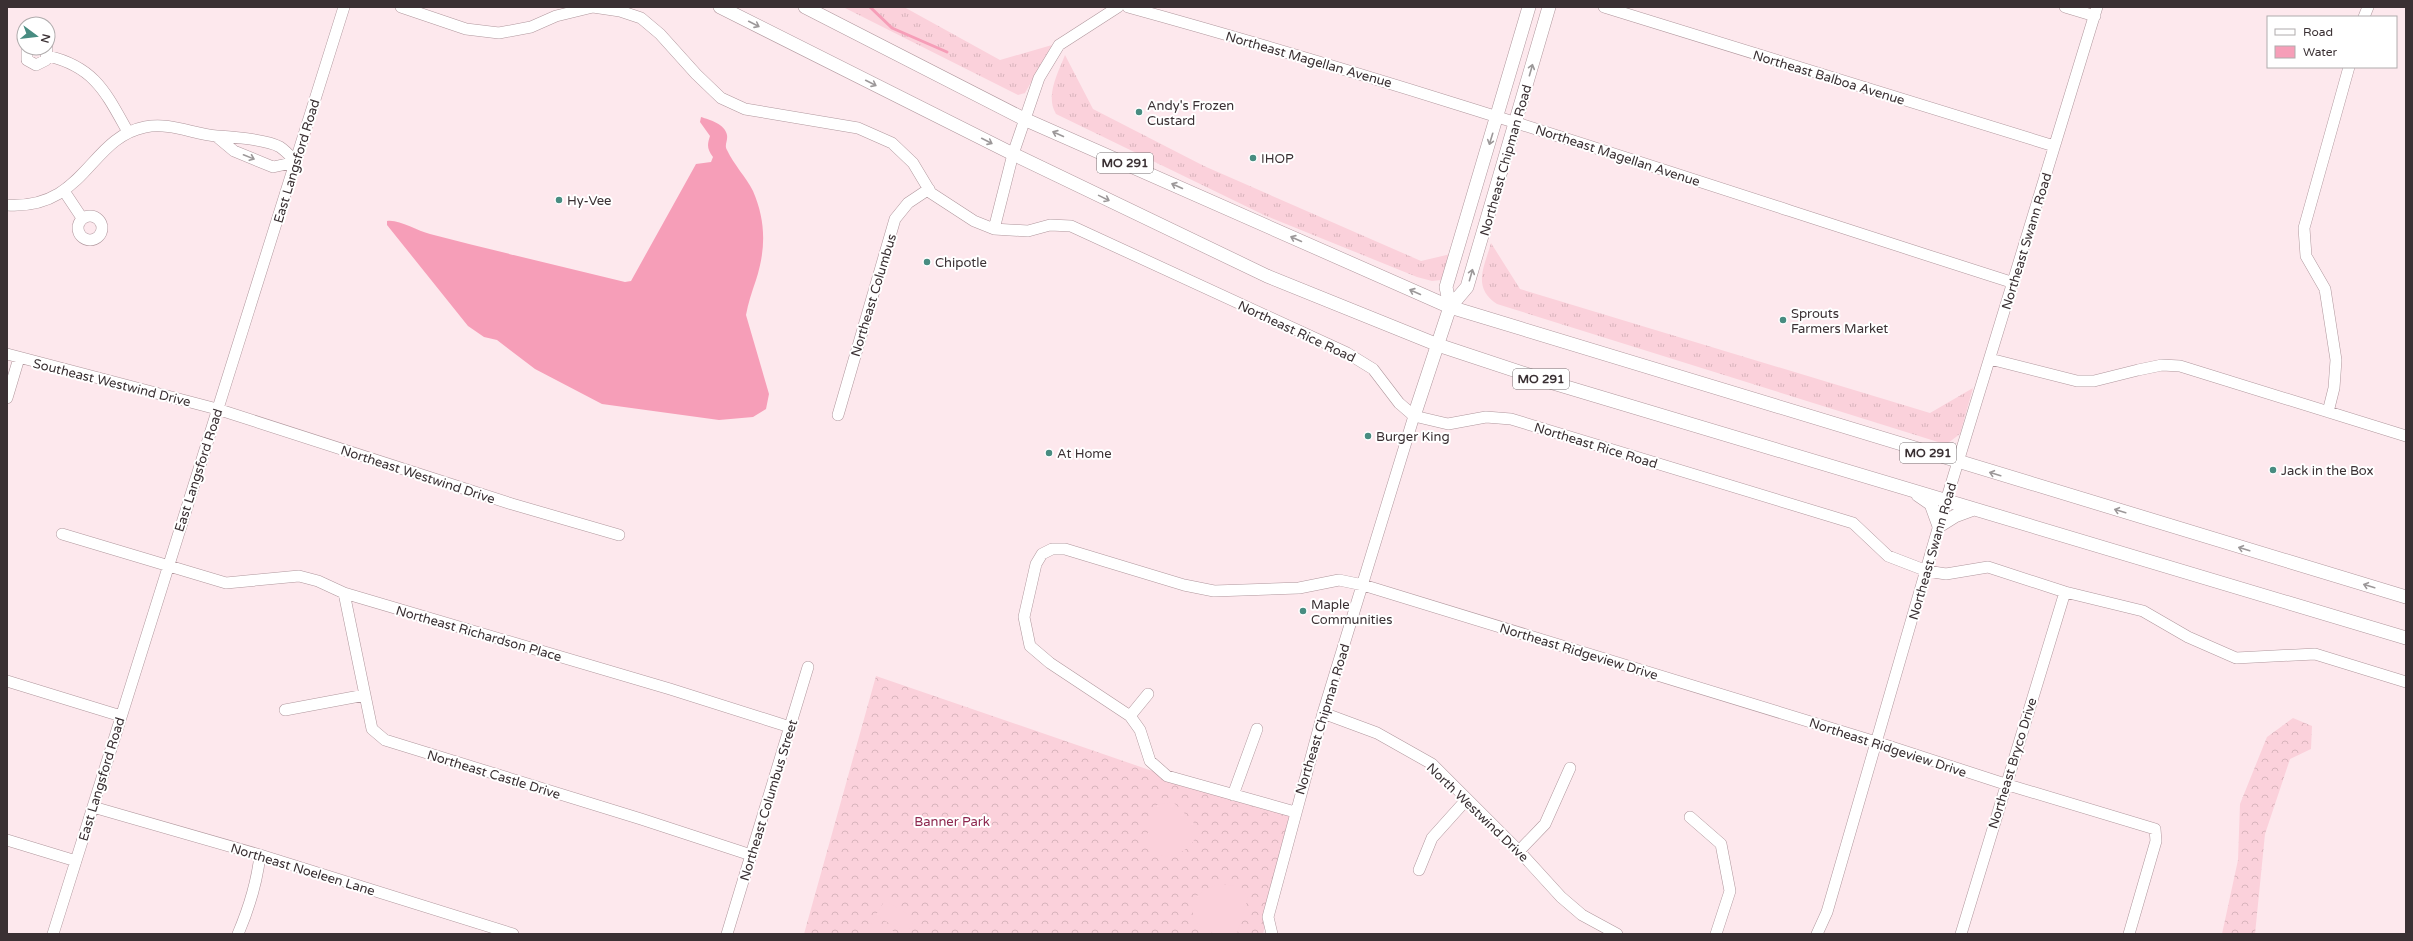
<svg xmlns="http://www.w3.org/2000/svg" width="2413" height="941" font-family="'Varela Round',sans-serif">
  <defs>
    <pattern id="grass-tufts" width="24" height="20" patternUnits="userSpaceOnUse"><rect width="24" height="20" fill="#fbd1db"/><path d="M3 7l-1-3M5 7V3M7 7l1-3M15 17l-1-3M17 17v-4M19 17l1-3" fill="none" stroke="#d8b4bc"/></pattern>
    <pattern id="forest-crowns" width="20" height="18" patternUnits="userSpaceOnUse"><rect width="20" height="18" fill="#fbd1db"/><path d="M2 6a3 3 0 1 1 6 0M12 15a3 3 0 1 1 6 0" fill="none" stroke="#d8b4bc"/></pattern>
  </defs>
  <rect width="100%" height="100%" fill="#fde8ed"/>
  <!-- grass -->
  <path fill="url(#grass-tufts)" d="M843 7H904L1000 60 1052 45 1025 93 1018 95Z
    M1065 55 1093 109 1204 166 1421 261 1455 253 1447 274 1441 280 1432 281 1417 277 1264 215 1056 114C1045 96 1058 73 1065 55Z
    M1491 243 1520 289 1930 413 1973 388 1960 434 1948 443 1938 442 1497 304C1472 287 1484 268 1491 243Z"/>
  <!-- forest -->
  <path fill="url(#forest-crowns)" d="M876 676 1167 776 1295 812 1263 934H804Z
    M2293 718 2312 726 2311 749 2290 759 2265 834 2255 934H2222L2238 860 2240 804 2267 737Z"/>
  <!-- garden -->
  <path fill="#fbd1db" d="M1173 802 1194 823 1199 833C1189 850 1175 861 1154 854L1146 838 1157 805Z
    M1221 884 1241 887 1248 898 1237 934H1214L1194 921 1191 901 1205 889Z
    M885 900 915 919 906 934 876 915Z
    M874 919 898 934H865Z"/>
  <!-- water -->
  <path fill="#f69eb8" d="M701 117C710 120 725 124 727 135 728 141 724 145 727 150 734 165 746 177 753 191 766 221 766 249 756 280 752 292 748 303 746 315L769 394 766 409 753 417 719 420 602 404 535 369 497 340 484 337 468 326 387 225V221C399 219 417 231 430 234 495 251 560 266 625 282L631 281 696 164 711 162 713 157C707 149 707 145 710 136L700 122Z"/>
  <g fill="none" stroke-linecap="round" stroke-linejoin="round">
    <!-- stream -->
    <path stroke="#f69eb8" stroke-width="3" d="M870 7 892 28 947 52"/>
    <!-- minor casing -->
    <g stroke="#b0979d" stroke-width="12">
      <path id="minor" d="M401 7 466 29 499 33 531 27 556 16 593 7 620 11 641 18 660 34 696 74 721 98 745 109 858 128 892 143 913 163 931 193 974 221 994 229 1028 231 1050 225 1071 226 1347 353 1373 369 1399 403 1414 416 1448 424 1486 417 1511 419 1853 523 1888 556 1927 571 1946 574 1988 567 2065 592 2143 611 2188 637 2236 658 2315 654 2406 682
        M1128 7C1426 89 1719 189 2014 283
        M1604 7 2054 146
        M2065 7 2095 16
        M2364 17 2368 7
        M27 48V60L36 65 46 60 47 48
        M48 56C95 67 106 93 128 132
        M216 136 234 151 273 167 296 162
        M64 191 82 218
        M7 205C85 210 89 138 145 127 170 122 193 134 217 136 233 137 266 139 280 147 286 151 291 157 296 162
        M78 228a12 12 0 1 1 24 0a12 12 0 1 1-24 0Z
        M994 229 1013 154 1039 78 1059 45 1118 7
        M7 354 217 409 512 504 619 535
        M1990 359 2077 381H2094L2138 370 2162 365 2180 366 2406 436
        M7 398 19 358
        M2328 412 2334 388 2336 360 2325 289 2306 256 2304 228 2349 67
        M838 415 895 219 908 203 929 189
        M62 534 226 583 299 576 318 581 344 593 670 689 790 727
        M344 593 372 729 385 740 641 819 751 855
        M7 681 121 716
        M285 710 365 695
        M1323 713 1377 733 1432 764 1519 851 1561 897 1582 915 1617 934
        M1130 716 1148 694
        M1233 795 1257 729
        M93 807 260 855 513 934
        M1295 812 1167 776 1150 761 1140 730 1130 716 1050 663 1030 646 1024 617 1036 564 1042 554 1052 549H1065L1184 585 1214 591 1299 588 1339 580 1363 585 1876 742 2005 784 2155 829 2156 841 2129 934
        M1690 817 1721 844 1730 891 1716 934
        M7 840 76 861
        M1519 851 1545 824 1570 768
        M1419 870 1432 838 1467 799
        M53 934 344 7
        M238 934C249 908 257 883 260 855
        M727 934 808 667
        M1272 934 1268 917 1323 713 1414 416
        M1817 934 1827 912 1946 501 2097 7
        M1961 934 2065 592"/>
    </g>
    <!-- major casing -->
    <g stroke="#b0979d" stroke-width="14">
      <path id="major" d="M720 7 1013 154 1267 276 1438 345 1553 383 2406 638
        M805 7 1024 119 1450 307 2406 597
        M1450 307 1446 287 1529 7
        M1414 416 1450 307 1467 287 1549 7
        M1918 495 1931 504 1939 526 1955 516 1974 509"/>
    </g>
    <!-- minor -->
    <use href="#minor" stroke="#fff" stroke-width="11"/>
    <!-- major -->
    <use href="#major" stroke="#fff" stroke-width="13"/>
  </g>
  <!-- one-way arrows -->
  <defs><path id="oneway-shaft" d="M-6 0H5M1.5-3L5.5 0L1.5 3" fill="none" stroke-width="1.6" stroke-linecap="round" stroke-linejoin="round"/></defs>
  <g stroke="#9c9899">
    <use href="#oneway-shaft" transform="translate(754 24) rotate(27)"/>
    <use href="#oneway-shaft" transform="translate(1531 70) rotate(-74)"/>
    <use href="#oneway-shaft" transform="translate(871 83) rotate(27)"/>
    <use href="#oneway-shaft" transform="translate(1058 134) rotate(-156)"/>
    <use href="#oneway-shaft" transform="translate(1491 139) rotate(107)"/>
    <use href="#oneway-shaft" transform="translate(987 141) rotate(27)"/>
    <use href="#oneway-shaft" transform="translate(249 157) rotate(22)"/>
    <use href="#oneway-shaft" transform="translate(1177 186) rotate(-156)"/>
    <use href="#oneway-shaft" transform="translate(1104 198) rotate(26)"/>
    <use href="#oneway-shaft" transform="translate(1296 239) rotate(-156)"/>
    <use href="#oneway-shaft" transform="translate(1471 275) rotate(-74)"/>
    <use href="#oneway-shaft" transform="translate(1415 292) rotate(-156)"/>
    <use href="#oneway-shaft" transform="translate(1995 474) rotate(-163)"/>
    <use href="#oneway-shaft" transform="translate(2120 511) rotate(-163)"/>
    <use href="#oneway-shaft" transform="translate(2244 549) rotate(-163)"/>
    <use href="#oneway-shaft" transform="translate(2369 586) rotate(-163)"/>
  </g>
  <!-- markers -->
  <g fill="#488c81" stroke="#fff" stroke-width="1.5">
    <circle cx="1139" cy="112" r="4"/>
    <circle cx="1253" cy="158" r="4"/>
    <circle cx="559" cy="200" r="4"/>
    <circle cx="927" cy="262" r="4"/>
    <circle cx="1783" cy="320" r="4"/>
    <circle cx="1368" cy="436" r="4"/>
    <circle cx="1049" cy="453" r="4"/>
    <circle cx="2273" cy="470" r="4"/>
    <circle cx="1303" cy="611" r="4"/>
  </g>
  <g text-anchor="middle" stroke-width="4" stroke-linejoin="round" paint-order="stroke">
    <!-- shield labels -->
    <g fill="#fff" stroke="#756e70" stroke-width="1">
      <rect x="1097" y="153" width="56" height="20" rx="3"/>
      <rect x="1513" y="369" width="56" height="20" rx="3"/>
      <rect x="1900" y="443" width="56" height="20" rx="3"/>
    </g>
    <g font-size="12" font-weight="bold" fill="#3a3033">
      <text x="1125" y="167">MO 291</text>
      <text x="1541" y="383">MO 291</text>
      <text x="1928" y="457">MO 291</text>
    </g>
    <!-- street labels -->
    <g font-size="13" fill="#3a3033" stroke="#fff">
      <text transform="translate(1309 59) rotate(16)" y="5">Northeast Magellan Avenue</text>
      <text transform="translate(1829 77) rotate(17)" y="5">Northeast Balboa Avenue</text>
      <text transform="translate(1618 155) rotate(18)" y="5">Northeast Magellan Avenue</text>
      <text transform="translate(1505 160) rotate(-74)" y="5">Northeast Chipman Road</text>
      <text transform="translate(296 161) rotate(-73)" y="5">East Langsford Road</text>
      <text transform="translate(2026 241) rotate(-73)" y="5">Northeast Swann Road</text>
      <text transform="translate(873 295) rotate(-73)" y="5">Northeast Columbus</text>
      <text transform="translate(1297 331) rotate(25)" y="5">Northeast Rice Road</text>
      <text transform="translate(112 382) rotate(14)" y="5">Southeast Westwind Drive</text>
      <text transform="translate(1596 445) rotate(17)" y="5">Northeast Rice Road</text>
      <text transform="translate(198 470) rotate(-72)" y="5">East Langsford Road</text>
      <text transform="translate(418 474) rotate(18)" y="5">Northeast Westwind Drive</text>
      <text transform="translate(1932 551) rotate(-74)" y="5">Northeast Swann Road</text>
      <text transform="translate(479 633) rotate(16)" y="5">Northeast Richardson Place</text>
      <text transform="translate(1579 651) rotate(17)" y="5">Northeast Ridgeview Drive</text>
      <text transform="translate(1322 719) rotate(-73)" y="5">Northeast Chipman Road</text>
      <text transform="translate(1888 747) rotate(18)" y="5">Northeast Ridgeview Drive</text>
      <text transform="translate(2012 763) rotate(-73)" y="5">Northeast Bryco Drive</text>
      <text transform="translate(494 774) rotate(17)" y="5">Northeast Castle Drive</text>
      <text transform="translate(101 779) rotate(-73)" y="5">East Langsford Road</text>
      <text transform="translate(768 800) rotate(-73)" y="5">Northeast Columbus Street</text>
      <text transform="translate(1478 812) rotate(44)" y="5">North Westwind Drive</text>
      <text transform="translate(303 869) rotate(17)" y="5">Northeast Noeleen Lane</text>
    </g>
    <!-- poi labels -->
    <g font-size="13" fill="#3a3033" stroke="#fff" text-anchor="start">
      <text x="1147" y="110">Andy's Frozen<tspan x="1147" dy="15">Custard</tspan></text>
      <text x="1261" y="163">IHOP</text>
      <text x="567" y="205">Hy-Vee</text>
      <text x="935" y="267">Chipotle</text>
      <text x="1791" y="318">Sprouts<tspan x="1791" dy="15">Farmers Market</tspan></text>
      <text x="1376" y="441">Burger King</text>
      <text x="1057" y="458">At Home</text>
      <text x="2281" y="475">Jack in the Box</text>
      <text x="1311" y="609">Maple<tspan x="1311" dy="15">Communities</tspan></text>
    </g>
    <!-- park labels -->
    <g font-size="13" fill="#8d284f" stroke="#fff">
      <text x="952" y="826">Banner Park</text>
    </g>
  </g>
  <!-- border -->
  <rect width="2413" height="941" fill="none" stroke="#3a3033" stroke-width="16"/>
  <!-- legend -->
  <rect x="2267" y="16" width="130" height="52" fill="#ffffff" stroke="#b0acad"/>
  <rect x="2275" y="29" width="20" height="6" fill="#ffffff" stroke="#b0acad"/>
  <text x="2303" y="36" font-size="12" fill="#3a3033">Road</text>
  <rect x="2275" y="46" width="20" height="12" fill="#f69eb8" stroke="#b0acad"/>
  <text x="2303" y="56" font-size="12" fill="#3a3033">Water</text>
  <!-- north arrow -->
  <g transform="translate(36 36) rotate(105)"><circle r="19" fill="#ffffff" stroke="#b0acad"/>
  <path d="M0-3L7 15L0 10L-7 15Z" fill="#488c81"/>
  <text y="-6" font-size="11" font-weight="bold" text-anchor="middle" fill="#3a3033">N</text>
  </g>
</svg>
